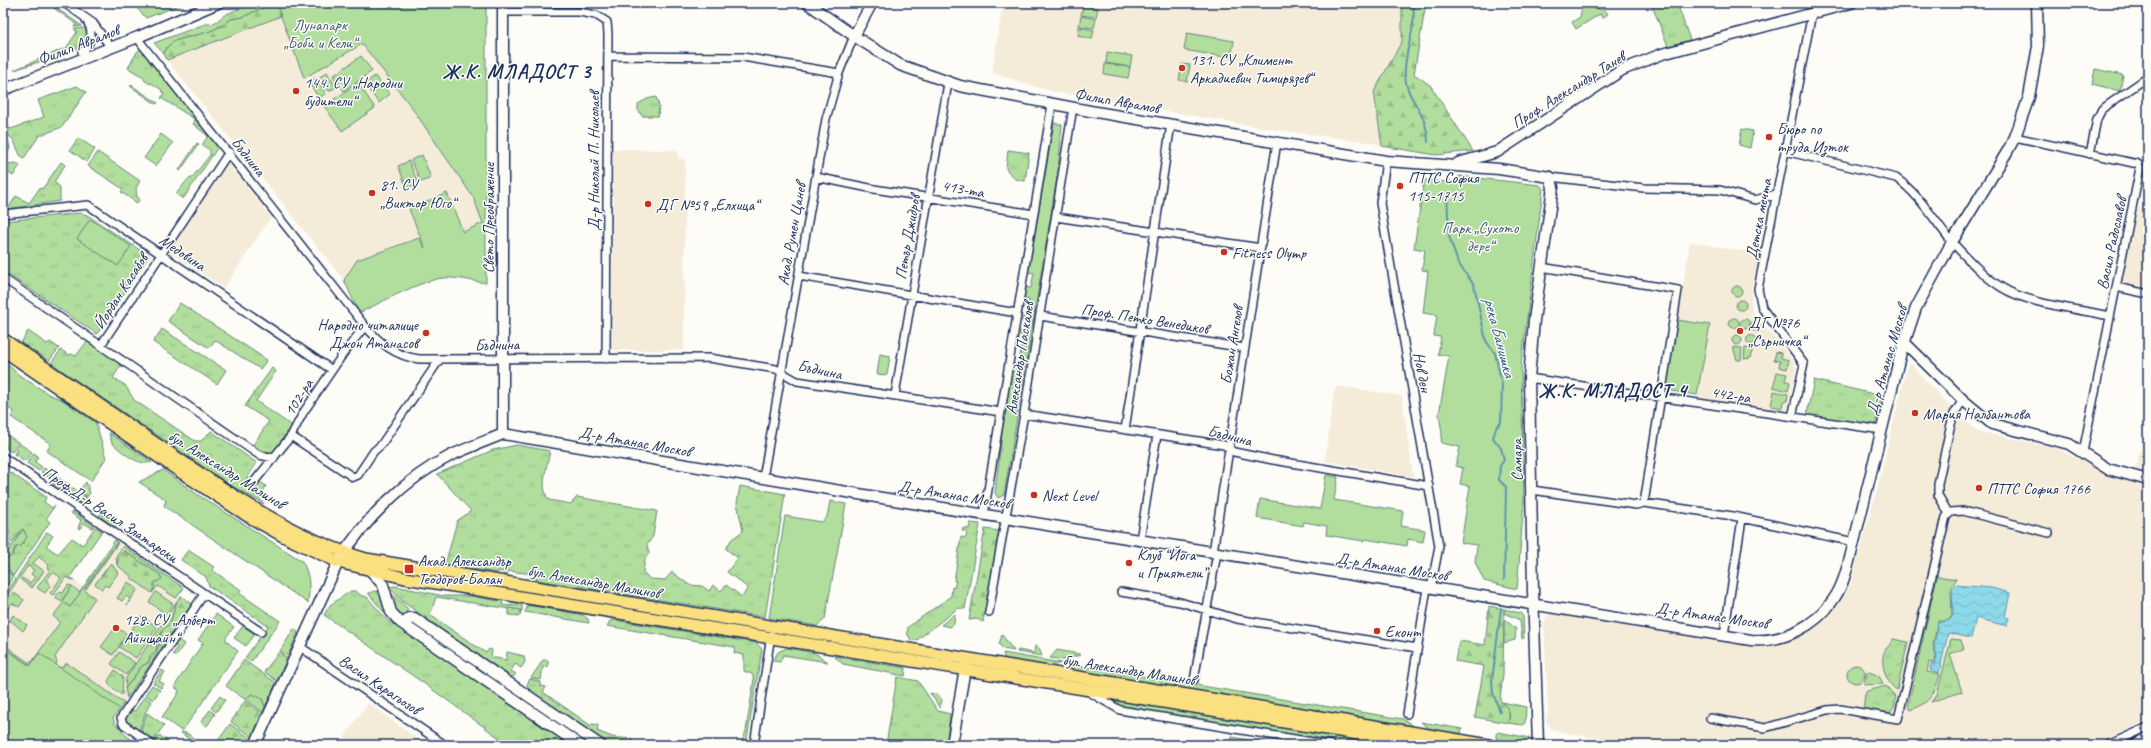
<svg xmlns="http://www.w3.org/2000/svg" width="2151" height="748" font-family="Caveat,sans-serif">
  <defs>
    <pattern id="grass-tufts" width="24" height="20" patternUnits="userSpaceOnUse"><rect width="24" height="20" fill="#b1de9c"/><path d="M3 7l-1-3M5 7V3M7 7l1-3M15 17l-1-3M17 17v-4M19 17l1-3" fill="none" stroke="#98bf89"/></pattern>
    <pattern id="forest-firs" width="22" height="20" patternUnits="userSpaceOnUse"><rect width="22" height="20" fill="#b1de9c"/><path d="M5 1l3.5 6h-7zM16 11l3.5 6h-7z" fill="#98bf89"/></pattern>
    <pattern id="garden-dots" width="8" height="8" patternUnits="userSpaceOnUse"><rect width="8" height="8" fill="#b1de9c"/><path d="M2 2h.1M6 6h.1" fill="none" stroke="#98bf89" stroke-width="1.8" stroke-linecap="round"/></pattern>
    <pattern id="water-waves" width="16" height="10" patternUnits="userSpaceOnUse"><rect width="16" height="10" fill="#8bd9e9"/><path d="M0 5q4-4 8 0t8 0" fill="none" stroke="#77bbca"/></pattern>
  </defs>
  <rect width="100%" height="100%" fill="#fdfcf7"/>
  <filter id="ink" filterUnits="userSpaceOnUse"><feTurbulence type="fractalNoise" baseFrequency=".025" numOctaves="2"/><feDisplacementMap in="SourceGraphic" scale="8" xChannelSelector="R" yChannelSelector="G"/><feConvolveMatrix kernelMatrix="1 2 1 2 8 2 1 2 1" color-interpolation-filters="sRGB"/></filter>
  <g filter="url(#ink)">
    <!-- built -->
    <path fill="#f5ebd9" d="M1003 3H1402V41L1374 92 1382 146 1375 143 1264 128 1050 91 992 73Z
      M281 16 304 77 362 43 410 105 473 197 483 223 424 249 419 238 357 260 344 280 167 60Z
      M613 149 678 150V159H685L684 350H612Z
      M228 163 271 217 224 288 169 252Z
      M2138 207 2148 209V294L2119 286Z
      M1690 242 1760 254 1752 286 1751 305 1753 312 1794 361 1796 367 1788 409 1784 411 1697 398 1710 325 1677 320Z
      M1908 363H1910L1950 407 1977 431 2054 447 2109 474 2148 485V720L2102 742 2090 745H2048L2045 739 2032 745H1637L1554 731 1546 722 1548 710 1544 622 1550 613 1734 642 1769 645 1796 638 1829 614 1842 601 1851 583 1878 486Z
      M1337 386 1402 396 1413 477 1325 461 1334 392Z
      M2148 418V480L2134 477Z
      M117 542 184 588 179 594 192 604 120 709 40 653 31 666 3 647V599L35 553 85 588Z
      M368 703 426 745H339Z
      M3 735 17 744 16 745H3Z"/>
    <!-- grass -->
    <path fill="url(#grass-tufts)" stroke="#66867d" d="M47 3H49L82 26 74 27 76 24Z
      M132 3H185L146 18Z
      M253 3H273L243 17 231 19 222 26 208 32 174 41 167 47 164 54 154 43 205 24C217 25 218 18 227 14 235 10 244 7 253 3Z
      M1651 3H1677L1690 40 1668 46Z
      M1582 6 1605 10 1608 14 1602 18 1600 14 1576 29 1572 22 1580 17Z
      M85 28C89 39 83 46 73 50L72 47 65 50 77 32 74 29Z
      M63 49 64 54 14 70Z
      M140 49 218 147 183 199 176 194 189 178 191 179 210 155V150L202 145 208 136 193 124 195 121 193 118 161 98 164 94 161 91 162 90 151 83 150 84 144 80 145 78 128 68 137 52Z
      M131 85 158 103 156 104 130 86Z
      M77 86 86 92 62 127 39 136 24 158 20 155 13 139 3 132V124L11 129 44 117 38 100Z
      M656 97 659 106 658 116H642L638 110V104L647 99Z
      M78 138 95 149 87 162 70 150Z
      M197 143 199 144 180 171 179 170Z
      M1008 150 1029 153 1025 181 1015 179 1006 169Z
      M98 152 140 181 136 188 137 197 140 199 137 203 121 192 123 189 88 166Z
      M61 162 65 165 54 182 60 187V201L8 209 16 196 29 203 39 189 43 188Z
      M16 163 20 165 13 176 4 170 8 164Z
      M81 213 87 215 149 256 97 334 3 271V221Z
      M180 303 267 360 260 369 215 340 209 348 168 321Z
      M162 329 226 370 217 384 153 342Z
      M28 331 47 344 50 342 59 348 49 361 21 343Z
      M88 340 122 364 113 378 125 385 134 400 195 441H201L211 431 257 463 244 483 254 490 260 482 266 486 259 498 264 504 230 485 51 363 61 350 69 355 71 354 76 356Z
      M272 368 276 371 256 401 292 426 273 452 261 451 253 445 269 421 245 406Z
      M1814 380 1882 396 1874 429 1806 419Z
      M109 433 152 462C138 467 121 451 112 443Z
      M517 445 550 451C547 467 539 487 549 500L571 504 577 497 657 511 653 536 647 545 649 553 645 559 643 572 650 579 665 580 672 572 689 585 702 586 709 591 713 585 721 591 726 585 742 597 748 588 727 572 738 558 726 549 731 540 743 531 737 503 740 486 785 494 765 617 537 580 533 574 508 571 507 576H504V572L498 571V573L445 565 457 521 471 511 437 474 493 450Z
      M11 473 46 497 44 502 52 508 55 505 46 519 50 522 13 576 3 560 12 556 25 531 22 529 12 543 6 538 10 531 3 526V513L9 499 3 503V481L5 482Z
      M86 482 90 493 86 498 81 488Z
      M72 511 94 526 92 528 84 523 80 529 78 528 81 520 71 513Z
      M101 513 118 524 115 527 99 516Z
      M970 523 980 524 965 609 958 608 917 640H911L907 633 908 627 951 596 952 587 954 588 956 581H954L961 537 966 538 967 531H962L963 528 969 529Z
      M95 527 102 531 70 577 75 581 66 577 53 595 50 593 61 578 53 572 46 581 51 585 45 593 37 588 50 570 47 568 49 565 39 557 33 563 44 571 32 588 21 580 22 578 30 583 35 577 31 574 34 570 28 566 3 601V598L47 532 53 536 46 546 58 554 72 538 83 545Z
      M115 540 117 542 85 588V591L95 598 55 657 57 662 56 665 61 668 67 663 124 703 118 711 37 670 3 647V644L28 662H32L60 622 53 616 64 602 70 607Z
      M4 541 11 545 3 556V542Z
      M123 546 184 588 176 598 158 586 152 593 154 588 153 583 159 574 124 551 117 565 116 556Z
      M188 550 214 567 212 570 241 590 239 593 280 621 251 662 245 658 268 626 209 586 206 577 181 560Z
      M8 570 13 577 3 591V581Z
      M68 585 72 586 62 601 55 597 60 591 63 593Z
      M395 586 444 596H471L498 601 499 599 503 600 502 605C510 607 515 604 522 605V611L436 597 430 615 486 653 489 649 492 650 491 657 506 660 507 652 524 656 525 662 521 668 515 664 511 671 516 674 513 677 508 676 403 602 389 587Z
      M351 591H355L362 596 367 597 387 620 569 745H509L422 682 324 615 330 605Z
      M13 592 24 600 19 607 12 603 5 613 3 605Z
      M391 593 408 609 403 617 395 608Z
      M177 601 170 624 157 642 156 651 150 657 148 663 142 666 125 689 126 678Z
      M528 605 583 615 588 619 589 623 525 612Z
      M1504 609 1520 613 1523 616 1524 638 1522 639 1520 620 1504 613Z
      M955 614 954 624 950 627 941 625Z
      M13 615 27 625 23 631 10 620Z
      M1504 619 1516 629 1515 640 1504 643Z
      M614 620 756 643 762 649 746 745H741L746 731 754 679 752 674 744 671V655L734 653 735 647 607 626 610 621Z
      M411 621 502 683 501 684 410 624Z
      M243 626 255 634 246 646 234 638Z
      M294 629 298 632 288 656 280 651Z
      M1002 635 1014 651 1003 649 999 644Z
      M177 639 184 644 176 656 173 654 177 648 174 644Z
      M1893 639 1908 642 1897 690C1886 684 1878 660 1886 649 1889 646 1891 643 1893 639Z
      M1951 639 1961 640 1964 649 1950 654 1962 692 1931 702 1937 694Z
      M1035 646 1039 648 1042 656 1017 652 1018 650 1034 653Z
      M787 648 815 653 828 662 783 655 780 662 773 661 778 652Z
      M1057 650 1079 654 1080 655 1063 660 1050 658Z
      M279 652 287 658 277 681 264 672Z
      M1003 653 1061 663 1047 667 1005 659Z
      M834 656 906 668 905 676 843 664Z
      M244 660 276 683 265 707 262 699 251 694 246 700 226 686Z
      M543 660H548V667L543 666 541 680 531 678Z
      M1847 674a9 9 0 1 1 18 0a9 9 0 1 1-18 0Z
      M1072 666H1080L1403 719 1417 728 1062 670Z
      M115 670 123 677 122 695 110 686 108 681Z
      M162 670 165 672 159 681 164 684 161 688 153 683Z
      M1867 671 1879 676 1883 683 1874 685 1864 684Z
      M897 677 918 681 938 711 950 714 946 745H886Z
      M530 679 540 682V686L546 687 543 692 590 725 587 729 528 689 527 684Z
      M152 685 160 690 153 700 145 695Z
      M1886 686 1896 697 1894 707 1890 713 1863 709 1865 694 1867 691Z
      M930 693 939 696 942 700 940 708Z
      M220 696 225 700 216 712 211 708Z
      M144 697 152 702 146 711 139 731 124 719 129 710 135 711Z
      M523 698 593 745H587L521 700Z
      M1104 698 1389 745H1349L1119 707Z
      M1502 702 1526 707 1525 723 1523 725 1508 723 1510 716Z
      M210 710 215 714 207 726 201 722Z
      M147 713 164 725 153 741 140 732Z
      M1421 722 1462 729 1461 733C1447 733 1431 733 1421 722Z
      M592 724 598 725 597 731 612 737 632 739 631 745H611L589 730Z
      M180 732 187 733 198 742 196 745Z
      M1498 732 1530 738 1525 744H1514L1496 738V734Z
      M159 735 173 745H159L154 741Z
      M1232 737 1279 745H1230Z"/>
    <!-- forest -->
    <path fill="url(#forest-firs)" stroke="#66867d" d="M273 3H276L281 16 167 60 164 54 167 47 174 41 208 32 222 26 231 19 243 17Z
      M1402 3H1426L1414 74 1430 85 1473 151 1436 155 1382 146 1374 92 1402 41Z
      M3 136 8 140 10 148 5 159H3Z
      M7 435 19 443 12 452 3 446V441Z
      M20 444 32 452 25 461 14 454Z
      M34 453 38 456 35 462 42 467 39 471 27 463Z
      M44 468 55 476 53 480 41 472Z
      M57 477 69 485 64 493 54 486V482Z
      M81 488 86 498 81 504 75 500Z
      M67 493a5 5 0 1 1 10 0a5 5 0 1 1-10 0Z
      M23 529 27 537 21 546 15 547 12 556 3 560Z
      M985 529 999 531 983 622 977 619 969 620Z
      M117 542 118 543 86 589 85 588Z
      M124 551 159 574 162 579 154 583V587L152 593 131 578V576L117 565 119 557Z
      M111 563 118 573 108 587 105 585 102 589 95 584Z
      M181 596 192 604 127 698 125 689 142 666 148 663C150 658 155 655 157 650 161 639 158 630 170 624L177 601Z
      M1489 606 1504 609 1503 674 1500 700C1508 707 1511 712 1508 723L1475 717 1484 666 1455 661 1459 641 1485 645Z
      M251 694 262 699 265 707 263 712 246 700Z
      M245 701 262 713 252 737 231 722Z
      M230 724 251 739 248 745H215Z"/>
    <!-- park -->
    <path fill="#b1de9c" stroke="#66867d" d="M276 3H486V283C472 281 458 277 443 278 422 280 380 303 359 313L344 280 357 260 419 238 425 248 409 209 447 193 463 232 483 223 473 197 410 105 362 44 304 78Z
      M1083 6 1098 8 1096 17 1081 15Z
      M1081 16 1096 19 1094 28 1079 26Z
      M1079 27 1094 30 1092 39 1078 36Z
      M1187 33 1234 41 1231 58 1184 50Z
      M1107 52 1132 56 1130 67 1106 63Z
      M361 56 372 71 344 91 333 76Z
      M1105 64 1130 67 1128 78 1104 74Z
      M1182 64 1190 65 1187 82 1179 80Z
      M2095 69 2123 75 2120 91 2092 84Z
      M327 72 336 87 329 91 320 77Z
      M375 76 390 94 379 103 364 84Z
      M316 78 326 93 319 98 309 83Z
      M358 83 375 108 342 131 324 106Z
      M1054 123 1062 125 1058 172 1004 495 998 498 995 493 1003 424 1013 362 1018 367 1023 337 1018 333V330L1024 333 1026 322 1020 320 1021 317 1026 318 1029 300 1024 299 1025 287 1031 288 1034 273 1028 272Z
      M1742 129 1753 131 1750 148 1739 145Z
      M161 134 173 143 156 166 144 158Z
      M422 155 431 178 421 182 411 160Z
      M409 161 418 184 407 188 398 166Z
      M1459 176 1540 185 1543 189 1521 366 1524 501 1517 589 1484 581 1475 562 1477 545 1461 543 1470 486 1460 484 1463 468 1456 466 1460 447 1441 443 1442 433 1439 414 1449 356 1438 354 1441 337 1434 336 1437 315 1423 313 1428 271 1422 270 1425 250 1414 248 1424 180 1458 183Z
      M90 219 131 246 118 266 77 239Z
      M1732 291a5 5 0 1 1 10 0a5 5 0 1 1-10 0Z
      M1736 305a5 5 0 1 1 10 0a5 5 0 1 1-10 0Z
      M1729 323a5 5 0 1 1 10 0a5 5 0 1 1-10 0Z
      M1740 324a5 5 0 1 1 10 0a5 5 0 1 1-10 0Z
      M1677 320 1710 325 1697 395 1665 390Z
      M1750 326a5 5 0 1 1 10 0a5 5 0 1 1-10 0Z
      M1732 340a5 5 0 1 1 10 0a5 5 0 1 1-10 0Z
      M1746.5 340a4.5 4.5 0 1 1 9 0a4.5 4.5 0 1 1-9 0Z
      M1733 347 1742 348 1741 360H1737Z
      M1745 348 1753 349 1750 358 1744 359Z
      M1776 352 1781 353V358L1789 360 1787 369 1779 367 1780 361 1774 360Z
      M880 354 890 356 887 375 877 374Z
      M3 360 19 375 50 395 61 399 96 423 106 458 91 481 47 451 51 444 11 417 14 412 3 404Z
      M1777 372 1787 374 1785 381 1790 382 1788 391 1773 387Z
      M1774 391 1788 394 1787 401H1783L1782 408 1771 406Z
      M163 470 198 495 302 561C310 575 310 587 308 603L164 506 166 500 139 482Z
      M1326 475 1338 477 1334 500 1403 511 1401 526 1425 530 1423 542 1408 539 1407 546 1365 539 1364 541 1326 535 1327 526 1304 522 1303 526 1257 518 1260 499 1320 509Z
      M830 501 846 504 825 619 817 626 769 618 785 516 822 522 827 517Z
      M1937 576 1956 579 1951 590 1952 615 1948 621H1938L1933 645 1936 657 1934 663 1929 662 1927 672 1940 674C1935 693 1930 703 1911 710L1908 706Z
      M72 586 80 593 70 607 62 601Z
      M156 592 173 604 166 614 149 602Z
      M216 614 234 627 226 637V641L238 651 183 730H180L162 717 178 694 179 690 174 687 203 643 198 640Z
      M141 616 157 627 136 658 119 647Z
      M116 627 127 634 113 655 101 647Z
      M3 647 30 666 39 653 120 709 113 718 115 724 122 729 123 733 139 745H16L3 735Z
      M119 652 135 663 126 675 111 664Z"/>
    <!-- garden -->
    <path fill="url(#garden-dots)" stroke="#66867d" d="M128 582 138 589 127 605 130 599 126 596 122 601 117 598Z
      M375 591 381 593 388 617 368 593Z
      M509 608 521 610 520 616 509 615Z"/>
    <!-- water -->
    <path fill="url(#water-waves)" stroke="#5e95b1" d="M1956 585 1992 588 2010 593 2005 617 2009 618 2007 626 1976 618 1971 638 1948 633 1939 673 1930 670 1931 664H1935L1937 657 1934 646 1938 622 1948 621 1953 616 1952 590Z"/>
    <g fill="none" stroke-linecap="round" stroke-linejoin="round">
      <!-- stream -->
      <path stroke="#5e95b1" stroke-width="2" d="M1413 3C1417 31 1403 52 1405 76 1406 95 1420 107 1425 124 1427 130 1428 136 1428 142
        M1447 193 1449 236 1458 263 1474 285 1486 341 1495 353 1502 385 1501 422 1496 428 1493 438 1501 448 1504 460 1500 466 1499 480 1506 487 1504 580
        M1500 712 1493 693 1492 681 1501 608"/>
      <!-- street casing -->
      <g stroke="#1b2f5e" stroke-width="10">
        <path id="street" d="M64 3 93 23 111 48
          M503 12H579L596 15 607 22 608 34 606 359
          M138 37 141 43 365 326C380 343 395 356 419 359L709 358 776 369 797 381 1001 412
          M82 52C92 43 94 31 86 20
          M608 56 743 57 839 73
          M2015 137 2138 164 2140 168 2083 452
          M1785 151 1896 178C1919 194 1934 220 1952 242 1966 257 1983 276 2001 287 2027 304 2078 309 2110 316
          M2090 154 2097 119 2102 109 2148 77
          M1386 161 1380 203 1439 546 1431 588
          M816 177 874 189 1034 214
          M1550 177 1644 188 1720 190 1755 200 1777 194
          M3 214 88 205 332 370
          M1056 217 1261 248
          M1541 267 1678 290 1644 503
          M799 276 1017 313
          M3 278 259 455 274 458
          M2116 287 2148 294
          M1040 316 1245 348
          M101 345 229 152
          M1529 378 1882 430
          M895 395 948 83
          M1024 414 1224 445 1234 452 1273 460 1429 486
          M1792 417 1804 364 1762 308 1758 289 1812 13
          M1125 430 1171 124
          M291 436 353 477 358 475 374 451 381 445 440 359
          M3 457 261 632
          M763 478 826 119 839 73 854 36
          M254 482 291 436 303 413 343 354 365 326
          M1532 490 1636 505 1644 503 1733 516 1854 542
          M984 514 1052 104
          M1949 514 1938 495V484L1950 428 1954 414 1963 400
          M1140 540 1157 435
          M1213 552 1277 142
          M1121 592 1180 602 1237 619 1417 648
          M989 612 1024 414 1073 107
          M1724 635 1742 519
          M299 646 445 745
          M1194 680 1217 553
          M1089 692 1120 710 1331 745
          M1407 714 1427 588
          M1710 718 1765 728 1827 710 1840 709 1898 719 1946 517 1951 512 1963 511 2049 533
          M153 745 123 724 121 718 204 594
          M754 745 771 635
          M2108 745 2148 727
          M2133 745 2148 736"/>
      </g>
      <!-- secondary casing -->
      <g stroke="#1b2f5e" stroke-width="13">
        <path id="secondary" d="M503 3V434
          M807 3 854 36 900 65 960 86 1090 111 1386 161 1499 169 1550 177 1553 187 1534 320 1529 378 1533 590 1538 745
          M854 36 872 3
          M3 90 138 37 218 3
          M1458 163 1497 152 1622 70 1662 54 1851 3
          M1904 342 1963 400 1992 424 2069 444 2108 469 2148 480
          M371 571 383 585 391 612 400 622 580 745
          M408 628 406 622 409 618H414L600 745
          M255 745 338 562C364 520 406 478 450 456 467 448 486 441 503 434L882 498 1751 640C1782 643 1816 626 1833 600 1842 588 1846 572 1850 558L1900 356 1916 308 1952 242 2007 152 2015 137 2029 97 2038 46 2037 3
          M952 745 966 662"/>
      </g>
      <!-- primary casing -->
      <g stroke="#1b2f5e" stroke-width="14">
        <path id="primary" d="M3 339C55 374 106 409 158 445 223 489 290 537 366 559L1489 745
          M3 350 176 469 246 515 283 536 338 562 405 578 1425 745"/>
      </g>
      <!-- street -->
      <use href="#street" stroke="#fdfcf7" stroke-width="7"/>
      <!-- secondary -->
      <use href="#secondary" stroke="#fdfcf7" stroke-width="10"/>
      <!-- primary -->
      <use href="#primary" stroke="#fbe080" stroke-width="11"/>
    </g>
  </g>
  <!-- markers -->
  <g fill="#c8321e" stroke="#fdfcf7" stroke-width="1.5">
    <circle cx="1182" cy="68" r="4"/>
    <circle cx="296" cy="91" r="4"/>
    <circle cx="1769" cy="137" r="4"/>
    <circle cx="1400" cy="186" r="4"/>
    <circle cx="372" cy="193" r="4"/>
    <circle cx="648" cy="204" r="4"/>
    <circle cx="1224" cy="252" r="4"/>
    <circle cx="1740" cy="331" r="4"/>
    <circle cx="426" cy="333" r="4"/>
    <circle cx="1915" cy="413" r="4"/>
    <circle cx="1979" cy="488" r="4"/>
    <circle cx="1034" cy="495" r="4"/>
    <circle cx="1129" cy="563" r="4"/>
    <rect x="404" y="564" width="10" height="10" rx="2"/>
    <circle cx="116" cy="628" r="4"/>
    <circle cx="1377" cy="631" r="4"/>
  </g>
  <g text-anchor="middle" stroke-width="3" stroke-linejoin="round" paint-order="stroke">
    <!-- park labels -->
    <g font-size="16" fill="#405b6e" stroke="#fdfcf7">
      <text x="320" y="30">Лунапарк<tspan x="320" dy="18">„Боби и Кели“</tspan></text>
      <text x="1480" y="233">Парк „Сухото<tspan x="1480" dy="18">дере“</tspan></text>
    </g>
    <!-- street labels -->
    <g font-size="16" fill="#1b2f5e" stroke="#fdfcf7">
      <text transform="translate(78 44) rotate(-21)" y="6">Филип Аврамов</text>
      <text transform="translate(1568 89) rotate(-32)" y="6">Проф. Александър Танев</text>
      <text transform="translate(1117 100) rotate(10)" y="6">Филип Аврамов</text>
      <text transform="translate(249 156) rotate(52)" y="6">Бъднина</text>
      <text transform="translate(593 161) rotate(-90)" y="6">Д-р Николай П. Николаев</text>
      <text transform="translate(963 188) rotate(10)" y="6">413-та</text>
      <text transform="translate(488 218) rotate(-90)" y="6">Свето Преображение</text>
      <text transform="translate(1758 219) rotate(-79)" y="6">Детска мечта</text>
      <text transform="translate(791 234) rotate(-80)" y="6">Акад. Румен Цанев</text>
      <text transform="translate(907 237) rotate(-80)" y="6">Петър Джидров</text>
      <text transform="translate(2111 243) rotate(-78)" y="6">Васил Радославов</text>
      <text transform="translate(183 252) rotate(34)" y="6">Медовина</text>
      <text transform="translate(120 291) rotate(-57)" y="6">Йордан Касабов</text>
      <text transform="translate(1145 318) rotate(9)" y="6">Проф. Петко Венедиков</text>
      <text transform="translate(497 344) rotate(-1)" y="6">Бъднина</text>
      <text transform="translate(1231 345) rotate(-81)" y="6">Божан Ангелов</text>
      <text transform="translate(1019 358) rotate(-81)" y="6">Александър Паскалев</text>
      <text transform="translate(1886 360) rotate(-74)" y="6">Д-р Атанас Москов</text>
      <text transform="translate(820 369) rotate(12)" y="6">Бъднина</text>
      <text transform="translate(1423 372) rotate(79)" y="6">Нов ден</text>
      <text transform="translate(1731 394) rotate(9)" y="6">442-ра</text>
      <text transform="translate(298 397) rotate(-58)" y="6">102-ра</text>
      <text transform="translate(1230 435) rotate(14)" y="6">Бъднина</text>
      <text transform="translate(635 441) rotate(10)" y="6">Д-р Атанас Москов</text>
      <text transform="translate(1516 460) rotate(-91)" y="6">Самара</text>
      <text transform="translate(227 469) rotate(32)" y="6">бул. Александър Малинов</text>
      <text transform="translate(954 494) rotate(9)" y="6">Д-р Атанас Москов</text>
      <text transform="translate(111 514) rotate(34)" y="6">Проф.Д-р Васил Златарски</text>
      <text transform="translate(1392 566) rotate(9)" y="6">Д-р Атанас Москов</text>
      <text transform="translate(594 581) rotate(10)" y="6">бул. Александър Малинов</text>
      <text transform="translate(1712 615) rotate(8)" y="6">Д-р Атанас Москов</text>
      <text transform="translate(1129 669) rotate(9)" y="6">бул. Александър Малинов</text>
      <text transform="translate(380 684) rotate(34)" y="6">Васил Карагьозов</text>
    </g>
    <!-- poi labels -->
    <g font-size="16" fill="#1b2f5e" stroke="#fdfcf7" text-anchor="start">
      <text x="1190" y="65">131. СУ „Климент<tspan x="1190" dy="18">Аркадиевич Тимирязев“</tspan></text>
      <text x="304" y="88">144. СУ „Народни<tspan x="304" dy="18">будители“</tspan></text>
      <text x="1777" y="134">Бюро по<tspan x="1777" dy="18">труда Изток</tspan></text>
      <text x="1408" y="183">ПТТС София<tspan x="1408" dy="18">115-1715</tspan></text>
      <text x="380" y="190">81. СУ<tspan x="380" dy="18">„Виктор Юго“</tspan></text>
      <text x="656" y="210">ДГ №59 „Елхица“</text>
      <text x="1232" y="258">Fitness Olymp</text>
      <text x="1748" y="328">ДГ №76<tspan x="1748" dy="18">„Сърничка“</tspan></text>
      <text x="418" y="330" text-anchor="end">Народно читалище<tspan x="418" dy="18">Джон Атанасов</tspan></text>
      <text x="1923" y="419">Мария Налбантова</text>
      <text x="1987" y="494">ПТТС София 1766</text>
      <text x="1042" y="501">Next Level</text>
      <text x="1137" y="560">Клуб “Йога<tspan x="1137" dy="18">и Приятели”</tspan></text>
      <text x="418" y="566">Акад. Александър<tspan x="418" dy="18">Теодоров-Балан</tspan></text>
      <text x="124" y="625">128. СУ „Алберт<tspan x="124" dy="18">Айнщайн“</tspan></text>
      <text x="1385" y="637">Еконт</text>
    </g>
    <!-- water labels -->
    <g font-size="17" font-style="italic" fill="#375a81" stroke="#fdfcf7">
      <text transform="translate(1500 337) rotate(75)" y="6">река Банишка</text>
    </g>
    <!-- district labels -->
    <g font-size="20" font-weight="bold" letter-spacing="1" fill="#1b2f5e" stroke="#fdfcf7">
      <text x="517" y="78">Ж.К. МЛАДОСТ 3</text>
      <text x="1613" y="397">Ж.К. МЛАДОСТ 4</text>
    </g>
  </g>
  <!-- margin -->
  <rect width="2151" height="748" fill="none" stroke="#fdfcf7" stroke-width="16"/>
  <rect x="8" y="8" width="2135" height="732" fill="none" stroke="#1b2f5e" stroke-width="1.5" filter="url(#ink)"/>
</svg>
